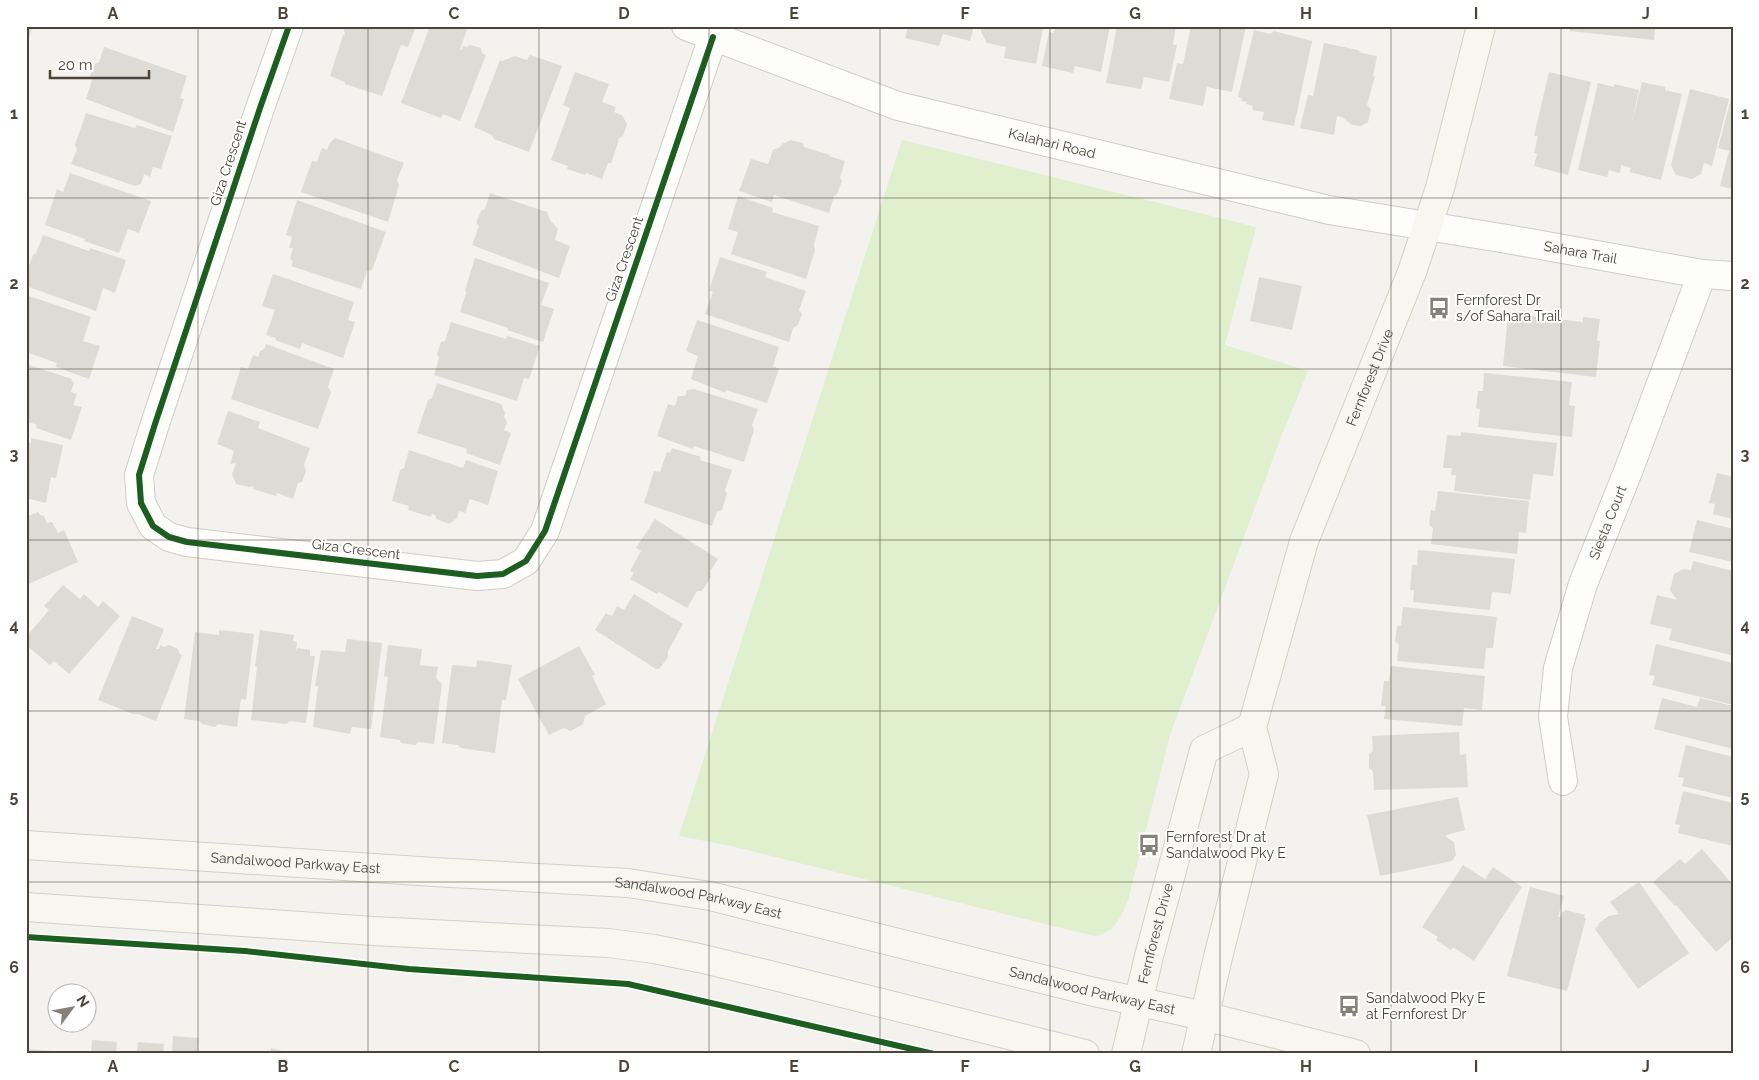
<svg xmlns="http://www.w3.org/2000/svg" width="1759" height="1080" font-family="Raleway,sans-serif">
  <rect width="100%" height="100%" fill="#f3f2ee"/>
  <!-- green -->
  <path fill="#e0efcd" d="M902 140 1256 227 1225 345 1308 371 1283 432 1170 735 1128 900C1121 916 1115 934 1094 936L727 845 679 836Z"/>
  <!-- building -->
  <path fill="#dddbd6" d="M26 26 32 28 27 46H26Z
    M345 26H416L408 47 401 45 382 96 345 84V82L330 76 343 35H345L344 30Z
    M430 26H458L467 30 460 49 462 50 463 46 467 47 470 45 481 48 482 53 486 55 460 121 443 114 441 118 401 103Z
    M908 26H974L970 41 943 34 939 46 905 38Z
    M982 26H1038L1043 28 1036 64 1004 58 1006 47 987 43 981 32Z
    M1055 26H1110L1101 72 1075 66 1073 73 1042 66 1049 32 1054 33Z
    M1117 26H1176L1173 45H1177L1169 82 1144 77 1141 89 1106 83Z
    M1191 26H1246L1232 92 1207 87 1203 106 1169 99 1177 63 1183 64Z
    M1570 26H1655L1654 40 1570 31Z
    M1254 30 1270 34 1274 31 1312 41 1294 126 1262 120 1264 112 1252 110 1253 106 1246 104 1247 102 1241 101 1242 98 1238 97Z
    M1324 43 1358 50 1362 53 1377 56 1373 77 1375 76 1367 105 1371 109 1368 122 1361 126 1352 125 1342 117 1337 116 1334 135 1300 128 1308 95 1313 96Z
    M104 47 187 76 180 98 184 99 173 132 86 99 92 80 90 76 95 64 99 62Z
    M530 55 562 66 529 152 494 139 492 135 474 127 500 60 502 61 515 56 527 60Z
    M575 72 609 84 602 102 616 107 614 112 622 115 627 124 623 136 617 140H619L611 163H608L602 179 586 173 585 175 567 169 568 166 551 160 570 108 563 105Z
    M1549 72 1591 82 1568 175 1534 166 1537 154 1534 153 1538 136H1534Z
    M1642 82 1665 87V90L1682 94 1661 180 1629 172 1631 168 1621 165 1620 173 1609 170 1607 177 1578 170 1598 83 1614 87V84L1639 90 1631 127Z
    M1690 89 1729 99 1712 166 1704 163 1701 174 1692 179 1676 175 1671 165Z
    M1732 95H1733V189L1720 186 1729 151 1718 148Z
    M86 113 135 128 137 125 172 136 161 169 153 167 150 177 144 174 141 184 135 186 71 164 77 150 75 145Z
    M335 138 404 163 397 180 399 185 388 222 301 192 312 161 317 162 322 148 327 150 329 144Z
    M791 140 803 143 804 147 830 155 829 156 845 161 840 178 842 181 837 194 834 196 829 213 774 195 772 202 739 191 751 159 768 164 773 150 780 147 782 144Z
    M70 173 151 201 139 233 128 229 119 253 84 241 85 239 45 225 57 189 63 192Z
    M490 193 547 212 550 220 558 229 555 240 570 246 559 278 472 245 479 226 476 223 481 211 485 209Z
    M738 196 773 208 772 212 819 226 814 245 815 250 806 279 731 254 738 232 728 229Z
    M297 200 386 232 372 270 367 271 361 289 291 266 293 262 290 258 293 248H289L292 237 286 235Z
    M43 235 89 251 90 248 126 260 115 293 103 288 96 311 26 286V274L33 255 36 253Z
    M720 257 767 272 765 277 806 291 799 310 802 314 798 325 793 328 789 342 705 314 713 292 709 290Z
    M475 258 549 283 541 305 554 309 543 342 507 330 508 328 460 312 466 293 465 290Z
    M273 274 354 302 348 320 355 322 343 358 302 343 300 349 275 340 276 338 266 335 275 310 262 306Z
    M1259 277 1302 286 1292 330 1250 321Z
    M26 295 91 317 83 341 100 346 89 379 56 367 57 363 26 352Z
    M1515 311 1530 313V316L1583 322V317L1600 319 1597 341H1600L1596 377 1503 366 1508 316H1514Z
    M697 320 779 347 773 366 779 369 767 403 726 390V393L691 379 698 356 686 351Z
    M451 322 506 339 507 336 540 346 529 379 524 378 517 401 434 375 439 358 437 354 441 342 445 341Z
    M266 344 334 369 328 387 331 392 318 429 231 399 241 367 248 369 253 355 258 357 260 351 264 349Z
    M26 364 72 379 71 381 74 382 71 392 77 394 73 405 82 407 71 440 36 428 37 425 26 421Z
    M1484 373 1572 382 1569 405 1575 406 1572 437 1478 427 1480 409 1476 408 1478 391H1483Z
    M437 383 501 404 505 413 504 417 507 422 504 430 511 433 500 465 466 453 467 449 417 433 428 400 432 398Z
    M694 389 758 409 752 425 754 430 744 462 694 446 693 449 657 436 668 404 675 406 678 396H685L687 390Z
    M228 411 260 422 258 428 310 448 304 465 306 471 302 482 298 483 293 499 277 493 276 496 253 489 254 486 249 487 236 484 232 474 236 463 230 464 234 451 217 444Z
    M1461 432 1557 443 1553 476 1533 474 1530 500 1454 491 1456 475H1451L1452 468H1443L1447 435 1461 436Z
    M31 438 63 445 56 478 51 477 46 503 26 498V442L31 443Z
    M672 448 701 457 700 460 732 470 725 490 727 494 722 510 717 512 712 526 644 503 654 471 660 472 667 452 670 453Z
    M409 450 463 468 466 460 498 471 488 505 470 499 465 513 459 511 457 518 449 524 437 519 434 514H432L431 517 408 510 409 506 392 501 400 470 404 468Z
    M1717 473 1733 477V519L1713 514 1715 504 1709 503Z
    M1438 491 1529 501 1526 533 1519 532 1517 554 1431 544 1433 528 1429 525 1431 510 1435 511Z
    M38 512 40 515 44 516 47 523 52 522 58 533 64 530 78 562 26 585V517Z
    M655 519 718 559 710 571 711 577 702 591H697L687 608 659 592 657 594 630 579 634 573 630 571 641 551 636 548Z
    M1697 520 1733 529V562L1689 552Z
    M1418 550 1515 559 1511 594 1492 592 1490 610 1413 602 1414 590H1410L1412 565H1417Z
    M1693 561 1733 571V648L1731 655 1669 640 1672 629 1650 624 1657 595 1677 600 1670 590 1674 574 1683 569 1691 570Z
    M63 585 80 599 84 594 98 607 103 601 120 616 69 674 54 661 50 665 26 645V637L49 610 44 606Z
    M634 594 683 624 668 651V657L660 668 656 669 595 630 606 613 612 616 617 606 624 610Z
    M1403 607 1497 617 1493 648H1486L1484 669 1397 661 1399 645 1395 641 1397 627 1401 625Z
    M132 616 164 629 156 649H159L160 645 164 647 169 645 178 649 179 653 182 655 156 721 138 714H133L98 700Z
    M219 630 254 634 246 700 241 699 237 727 218 724 215 727 202 724 199 721 184 719 195 632 219 635Z
    M260 630 294 635 293 641 297 642 296 651 298 648 310 650V656H315L306 723 290 721 286 724 251 720 257 667 255 666Z
    M347 639 382 643 371 729 352 727 350 734 313 727 318 686H315L321 650 345 652Z
    M1656 644 1733 663V705L1652 685 1655 676 1649 675Z
    M388 645 422 649 420 665 438 667 436 678 442 684 434 744 418 742 415 745 401 743 400 740 380 737 388 677 384 676Z
    M579 646 595 675 592 676 606 704 585 716 583 724 571 731 564 728 549 735 518 679Z
    M477 660 512 665 506 700H502L495 753 461 748 458 745 442 743 452 665 476 667Z
    M1391 666 1485 676 1482 710 1464 708 1462 726 1384 719 1386 706H1381L1384 681H1389Z
    M1662 698 1697 707 1700 698 1733 706V749L1654 729Z
    M1459 732 1460 755 1466 754 1468 787 1374 790 1373 771 1369 768V754L1373 751 1372 736Z
    M1686 745 1733 757V798L1682 786 1684 778 1678 777Z
    M1683 791 1733 803V846L1678 833 1680 825 1675 824Z
    M1458 797 1465 830 1446 835V837L1454 842 1456 855 1452 861 1380 876 1367 815Z
    M1702 849 1733 885V941L1731 939 1716 952 1676 905 1675 906 1653 882 1680 859 1685 864Z
    M1463 865 1485 879 1493 867 1522 887 1474 961 1453 947 1451 950 1436 940 1438 937 1422 927Z
    M1639 882 1689 953 1638 989 1595 929 1598 926 1599 923 1609 916 1619 914 1610 902Z
    M1530 887 1564 896 1558 917H1561L1562 912H1564L1565 910 1585 915 1584 918H1586L1567 991 1507 976Z
    M173 1036 199 1038 198 1052H209V1054H172Z
    M92 1040 117 1042 116 1054H91Z
    M138 1042 164 1044 163 1054H137Z
    M271 1048 290 1053V1054H270Z
    M26 1049 68 1052V1054H26Z"/>
  <g fill="none" stroke-linecap="round" stroke-linejoin="round">
    <!-- street casing -->
    <g stroke="#d0cdc8" stroke-width="30">
      <g id="street">
        <path d="M289 26 260 108 155 424 139 475 141 503 153 526 169 537 187 542 477 576 503 574 526 561 545 531 713 37"/>
        <path id="s1" d="M686 26 898 106 1329 210 1507 239 1702 274 1733 276"/>
        <path id="s2" d="M1563 781 1553 717 1558 668 1583 584 1629 469 1702 274"/>
      </g>
    </g>
    <!-- secondary casing -->
    <g stroke="#d3d0c5" stroke-width="30">
      <g id="secondary">
        <path id="s3" d="M26 845 434 872 628 883 710 896 1090 991 1204 1016 1356 1054"/>
        <path d="M26 907 373 931 608 943 654 949 699 958 774 976 1085 1054"/>
        <path id="s4" d="M1126 1054 1149 956 1204 750 1252 727"/>
        <path id="s5" d="M1196 1054 1218 957 1264 774 1252 727 1304 541 1412 272 1440 188 1481 26"/>
      </g>
    </g>
    <!-- street -->
    <use href="#street" stroke="#fdfdfc" stroke-width="28"/>
    <!-- secondary -->
    <use href="#secondary" stroke="#f7f6f1" stroke-width="28"/>
    <!-- cycleway casing -->
    <g stroke="#fff" stroke-width="9">
      <path id="cycleway" d="M289 26 260 108 155 424 139 475 141 503 153 526 169 537 187 542 477 576 503 574 526 561 545 531 713 37
        M26 937 245 951 409 969 628 984 934 1054"/>
    </g>
    <!-- cycleway -->
    <use href="#cycleway" stroke="#1b5e20" stroke-width="6"/>
  </g>
  <!-- grid -->
  <path fill="none" stroke="#4c4438" stroke-width="1" stroke-opacity="0.55" d="M198 26V1054M368 26V1054M539 26V1054M709 26V1054M880 26V1054M1050 26V1054M1220 26V1054M1391 26V1054M1561 26V1054M26 198H1733M26 369H1733M26 540H1733M26 711H1733M26 882H1733"/>
  <!-- icons -->
  <defs>
    <g id="bus-bare" transform="scale(1.725)"><path d="M-5-6H5V4H4V6H2V4H-2V6H-4V4H-5ZM-3.5-4V0h7V-4ZM-3.5 1.2v1.5H-2V1.2ZM2 1.2v1.5H3.5V1.2Z" fill="#868178" stroke="#fff" stroke-width="2.5" paint-order="stroke"/></g>
  </defs>
  <g fill-rule="evenodd">
    <use href="#bus-bare" x="1439" y="308"/>
    <use href="#bus-bare" x="1149" y="845"/>
    <use href="#bus-bare" x="1349" y="1006"/>
  </g>
  <g text-anchor="middle" stroke-width="4" stroke-linejoin="round" paint-order="stroke">
    <!-- street labels -->
    <g font-size="14" fill="#4c4438" stroke="#fff">
      <text dy="5" stroke="none"><textPath href="#s1" startOffset="385">Kalahari Road</textPath></text>
      <text transform="translate(228 163) rotate(-72)" y="5">Giza Crescent</text>
      <text dy="5" stroke="none"><textPath href="#s1" startOffset="925">Sahara Trail</textPath></text>
      <text transform="translate(624 259) rotate(-71)" y="5">Giza Crescent</text>
      <text dy="5" stroke="none"><textPath href="#s5" startOffset="706">Fernforest Drive</textPath></text>
      <text dy="5" stroke="none"><textPath href="#s2" startOffset="268">Siesta Court</textPath></text>
      <text transform="translate(356 549) rotate(7)" y="5">Giza Crescent</text>
      <text dy="5" stroke="none"><textPath href="#s3" startOffset="270">Sandalwood Parkway East</textPath></text>
      <text dy="5" stroke="none"><textPath href="#s3" startOffset="675">Sandalwood Parkway East</textPath></text>
      <text dy="5" stroke="none"><textPath href="#s4" startOffset="124">Fernforest Drive</textPath></text>
      <text dy="5" stroke="none"><textPath href="#s3" startOffset="1080">Sandalwood Parkway East</textPath></text>
    </g>
    <!-- poi labels -->
    <g font-size="14" fill="#4c4438" stroke="#fff" text-anchor="start">
      <text x="1456" y="305">Fernforest Dr<tspan x="1456" dy="16">s/of Sahara Trail</tspan></text>
      <text x="1166" y="842">Fernforest Dr at<tspan x="1166" dy="16">Sandalwood Pky E</tspan></text>
      <text x="1366" y="1003">Sandalwood Pky E<tspan x="1366" dy="16">at Fernforest Dr</tspan></text>
    </g>
  </g>
  <!-- border -->
  <rect width="1759" height="1080" fill="none" stroke="#ffffff" stroke-width="55"/>
  <!-- north arrow -->
  <g transform="translate(72 1008) rotate(58)"><circle r="24" fill="#ffffff" stroke="#b7b4af"/>
  <path d="M0-4L9 19L0 12L-9 19Z" fill="#868178"/>
  <text y="-8" font-size="14" font-weight="bold" text-anchor="middle" fill="#4c4438">N</text>
  </g>
  <!-- scale -->
  <path d="M50 70v8h99v-8" fill="none" stroke="#4c4438" stroke-width="2.5"/>
  <text x="58" y="70" font-size="15" fill="#4c4438" stroke="#ffffff" stroke-width="4" paint-order="stroke">20 m</text>
  <rect x="28" y="28" width="1704" height="1024" fill="none" stroke="#4c4438" stroke-width="2"/>
  <g font-size="16" text-anchor="middle" font-weight="bold" fill="#4c4438">
    <text x="113" y="19">A</text>
    <text x="283" y="19">B</text>
    <text x="454" y="19">C</text>
    <text x="624" y="19">D</text>
    <text x="794" y="19">E</text>
    <text x="965" y="19">F</text>
    <text x="1135" y="19">G</text>
    <text x="1306" y="19">H</text>
    <text x="1476" y="19">I</text>
    <text x="1646" y="19">J</text>
    <text x="14" y="119">1</text>
    <text x="1745" y="119">1</text>
    <text x="14" y="289">2</text>
    <text x="1745" y="289">2</text>
    <text x="14" y="460">3</text>
    <text x="1745" y="460">3</text>
    <text x="14" y="631">4</text>
    <text x="1745" y="631">4</text>
    <text x="14" y="802">5</text>
    <text x="1745" y="802">5</text>
    <text x="14" y="973">6</text>
    <text x="1745" y="973">6</text>
    <text x="113" y="1072">A</text>
    <text x="283" y="1072">B</text>
    <text x="454" y="1072">C</text>
    <text x="624" y="1072">D</text>
    <text x="794" y="1072">E</text>
    <text x="965" y="1072">F</text>
    <text x="1135" y="1072">G</text>
    <text x="1306" y="1072">H</text>
    <text x="1476" y="1072">I</text>
    <text x="1646" y="1072">J</text>
  </g>
</svg>
